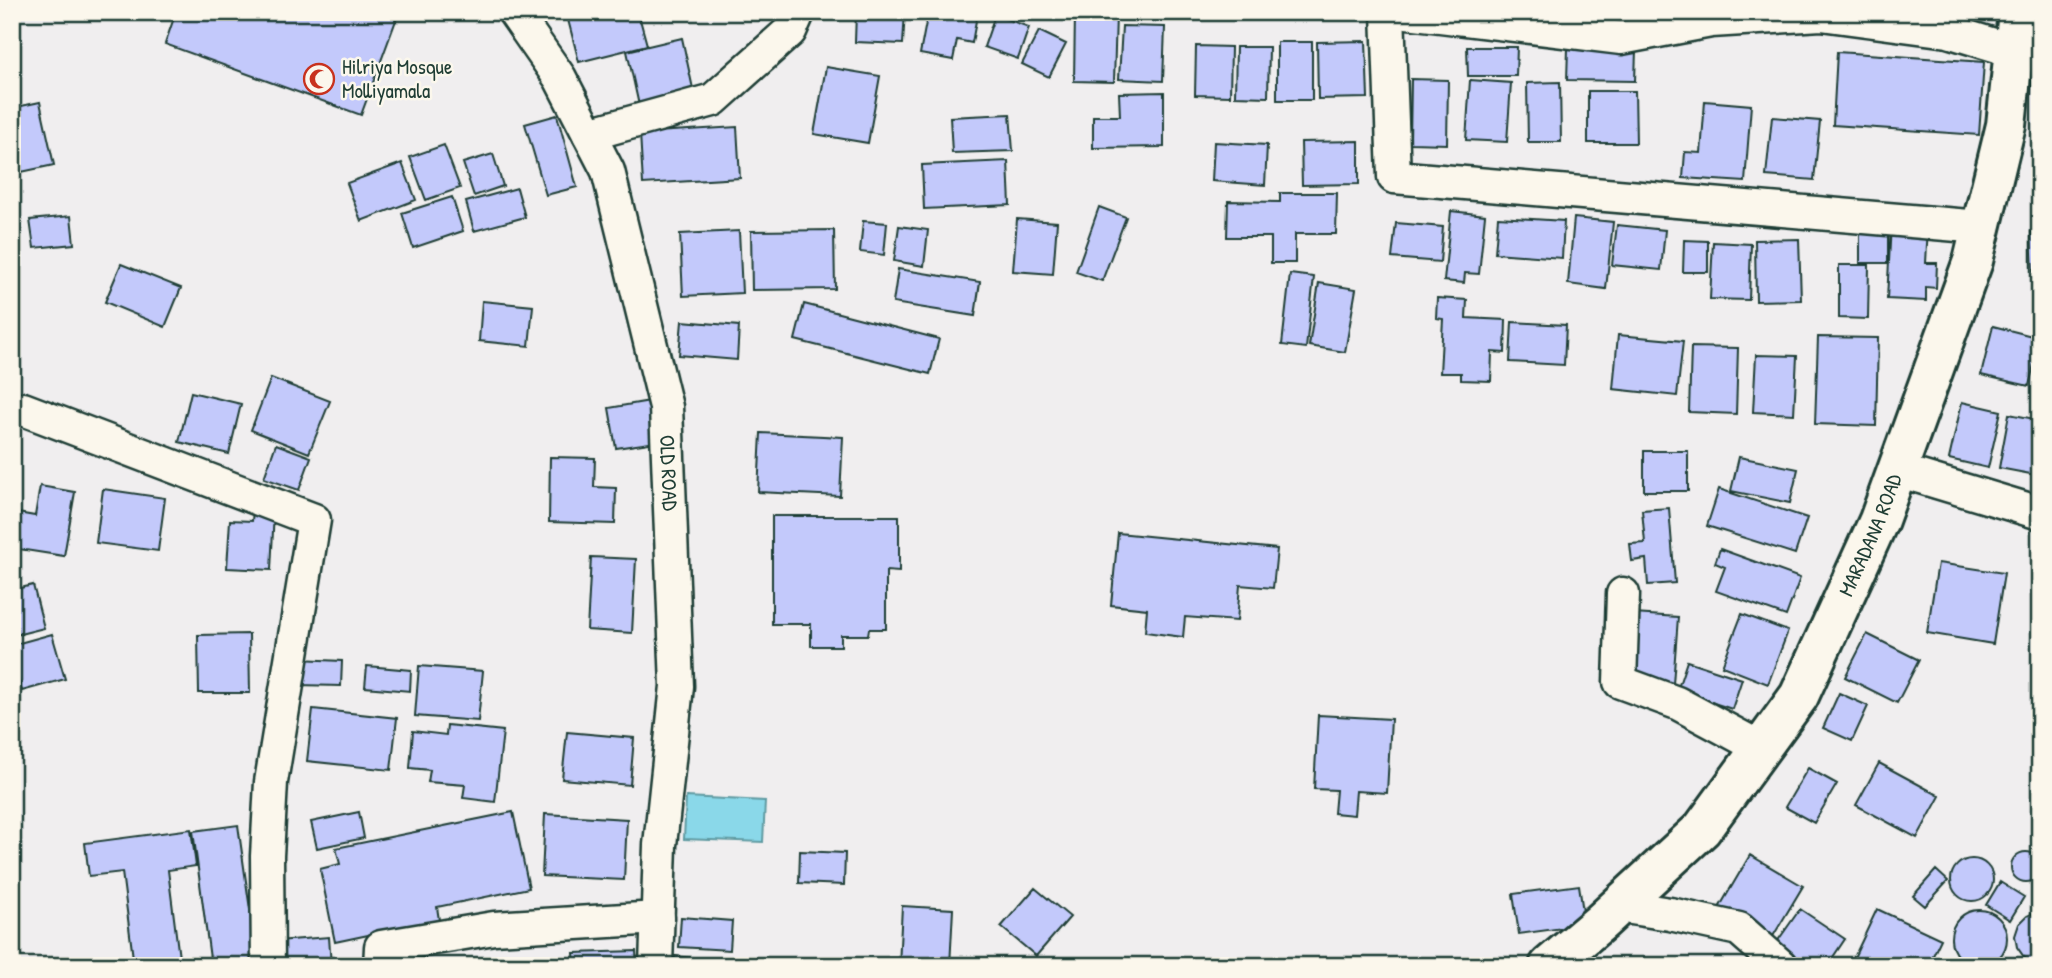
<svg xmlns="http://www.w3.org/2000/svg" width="2052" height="978" font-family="'Patrick Hand',sans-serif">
  <rect width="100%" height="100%" fill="#f0eeef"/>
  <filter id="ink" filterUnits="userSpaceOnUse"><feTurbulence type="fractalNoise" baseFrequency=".0143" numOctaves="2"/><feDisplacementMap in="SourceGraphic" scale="14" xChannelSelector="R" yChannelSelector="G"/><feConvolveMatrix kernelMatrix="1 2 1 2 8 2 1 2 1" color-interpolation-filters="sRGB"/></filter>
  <g filter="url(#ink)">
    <!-- water -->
    <path fill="#8ad8e9" stroke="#5f9aa1" stroke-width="2" d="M686 797 765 801 763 842 684 839Z"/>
    <!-- building -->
    <path fill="#c3c9fb" stroke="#1f3d34" stroke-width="2" d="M176 12H399L361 115 165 44Z
      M566 12H638L647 45 579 62Z
      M856 12H905L903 44 855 42Z
      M928 12H966L977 15 972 43 957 40 953 60 920 54Z
      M1532 12H1642V24L1532 21Z
      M1075 13 1116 14 1114 82 1074 81Z
      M995 15 1029 27 1018 59 984 47Z
      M1122 26 1165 27 1163 81 1119 79Z
      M1039 31 1066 44 1049 77 1022 64Z
      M682 38 695 98 640 110 627 51Z
      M1366 41 1368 98 1318 99 1317 42Z
      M1277 42H1312V100H1277Z
      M1196 46 1231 47 1230 96 1195 95Z
      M1236 47H1269L1268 97 1235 96Z
      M1467 47H1517L1516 76H1468Z
      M1568 48 1636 49 1635 81 1567 80Z
      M1837 52 1984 62 1979 135 1833 125Z
      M826 67 880 76 868 143 814 134Z
      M1411 79 1448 80 1447 144 1410 143Z
      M1470 80 1511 83 1507 142 1466 140Z
      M1560 82 1561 142H1528L1527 83Z
      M1588 91H1635L1636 143H1588Z
      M1164 92V147L1093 148V116H1120L1119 93Z
      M1705 101 1751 105 1745 182 1683 178 1685 152 1701 153Z
      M40 102 54 165 12 174V108Z
      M1010 114 1013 151 952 153 950 117Z
      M557 115 577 187 546 195 525 124Z
      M1772 117 1820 121 1814 180 1766 176Z
      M737 127 740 178 643 184 640 133Z
      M1359 141V184L1302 185 1301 142Z
      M1214 142 1267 145 1265 185 1212 181Z
      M444 145 460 188 426 200 410 157Z
      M493 154 503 186 474 196 463 163Z
      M1008 161 1010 205 924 209 922 165Z
      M402 163 416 200 361 221 347 183Z
      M517 188 525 217 474 231 466 202Z
      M1280 193H1337L1336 234H1295V263H1271V237H1227L1228 201 1280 202Z
      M452 197 463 231 413 248 402 213Z
      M1099 207 1126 217 1102 281 1076 272Z
      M1451 211 1485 215 1479 274 1465 273 1464 283 1444 281Z
      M71 216 74 244 34 248 30 220Z
      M1498 217 1564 221 1562 258 1495 253Z
      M1574 218 1613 222 1606 289 1568 284Z
      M1017 219 1057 222 1053 274 1013 271Z
      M863 221 887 223 884 255 860 252Z
      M1396 223 1443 227 1440 262 1392 258Z
      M1860 223 1888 224V263H1860Z
      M1891 224 1928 226 1926 263H1937L1936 288 1926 287V301L1887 299Z
      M1617 225 1665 230 1661 270 1612 265Z
      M899 226 928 230 924 266 894 261Z
      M834 230 835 289 752 290 751 231Z
      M739 231 742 293 683 296 680 234Z
      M2031 232H2040V315H2035Z
      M1799 239 1801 300 1756 301 1755 240Z
      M1684 240 1708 241V272H1683Z
      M1713 242 1751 244 1749 300 1710 299Z
      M121 264 181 288 165 327 105 302Z
      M1839 265H1869L1868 319 1839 318Z
      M898 269 980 282 975 316 893 303Z
      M1290 274 1314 277 1306 348 1282 345Z
      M1319 283 1356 289 1345 352 1309 346Z
      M1437 298 1467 300 1466 318 1506 320 1505 353 1492 352 1491 381 1461 380V373H1440L1443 319 1436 318Z
      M482 301 533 306 529 346 479 341Z
      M804 304 939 339 930 374 795 340Z
      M682 321 739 326 737 360 679 355Z
      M1512 322 1566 325 1564 365 1510 362Z
      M1993 326 2040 338 2029 386 1981 375Z
      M1618 335 1683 341 1677 396 1613 389Z
      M1818 337 1878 338 1876 426 1815 424Z
      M1691 347 1738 348 1736 414 1689 412Z
      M1756 355 1797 356 1794 414 1753 412Z
      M271 378 330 401 309 453 251 430Z
      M191 392 241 404 229 454 179 442Z
      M650 401 656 442 616 448 609 408Z
      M1962 402 2001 411 1988 468 1949 459Z
      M2009 414 2040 420V454L2036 475 1999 468Z
      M761 433 843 437 840 496 758 492Z
      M276 444 311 457 299 490 264 478Z
      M1644 451H1688V491H1644Z
      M550 457 595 458 594 487 616 488 615 524 549 522Z
      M1739 457 1798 469 1790 503 1731 491Z
      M40 486 75 492 64 556 12 548V512L35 516Z
      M103 489 165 498 158 551 96 543Z
      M1719 489 1807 518 1795 554 1707 526Z
      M1669 508 1675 583 1648 585 1646 559 1632 561 1630 544 1645 543 1642 510Z
      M253 510 274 511 271 570 227 568 230 520 252 521Z
      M772 516H899V572L886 571V629H869L868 635H841V646H811V624H772Z
      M1118 533 1277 549 1273 588 1240 585 1237 621 1185 617 1183 637 1145 632 1147 609 1111 605Z
      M1720 549 1800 578 1786 616 1716 591 1725 567 1715 563Z
      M591 557 636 559 632 633 587 630Z
      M1938 563 2004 573 1993 644 1927 633Z
      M33 585 44 628 12 636V590Z
      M1634 614 1678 617 1673 684 1628 681Z
      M1742 614 1788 631 1768 684 1722 666Z
      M52 634 65 679 22 691 12 657V645Z
      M249 634 250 693H199L198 635Z
      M1867 634 1919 660 1897 703 1845 677Z
      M299 659 342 661 341 686 298 685Z
      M1687 661 1742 679 1732 709 1677 691Z
      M367 666 411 670 410 691 365 687Z
      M419 666 483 671 478 721 415 716Z
      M1839 693 1868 706 1852 741 1823 728Z
      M313 709 397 718 391 770 307 761Z
      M1318 715 1391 719 1387 793 1356 791 1354 815 1334 813 1336 790 1314 789Z
      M447 725 503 731 495 802 463 798 465 785 428 782 430 770 410 768 413 731 446 735Z
      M567 732 634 738 630 785 562 779Z
      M1879 763 1940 796 1917 838 1856 805Z
      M1808 768 1837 784 1814 823 1785 807Z
      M359 812 364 838 317 848 311 822Z
      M513 812 529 888 437 907 439 920 335 942 320 869 340 864 336 848Z
      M545 814 627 819 624 880 542 876Z
      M238 825 258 966H211L193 831Z
      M191 829 196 866 168 870 180 966H134L122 872 89 876 85 843Z
      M800 851 845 853 844 885 799 883Z
      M2011 867a15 15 0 1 1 30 0a15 15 0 1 1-30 0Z
      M1750 855 1803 886 1772 938 1719 908Z
      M1951 880a21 21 0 1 1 42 0a21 21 0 1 1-42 0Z
      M1936 870 1948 881 1925 906 1913 896Z
      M2000 882 2024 897 2010 920 1986 905Z
      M1579 885 1585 925 1519 934 1513 894Z
      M1035 888 1070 917 1036 956 1001 927Z
      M902 906 953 909 950 966H899Z
      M1800 909 1845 939 1827 966H1796L1772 949Z
      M1877 909 1941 939 1928 966H1896L1884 961 1882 966H1854L1851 964Z
      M1951 938a28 28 0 1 1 56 0a28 28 0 1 1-56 0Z
      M2038 911H2040V964L2030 962 2024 957 2017 947 2015 936 2019 924 2027 916Z
      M681 917 732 921 730 950 679 947Z
      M329 937 331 966H279L277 941Z
      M636 951 637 966H575L574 953Z
      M675 956 721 961 720 966H674Z"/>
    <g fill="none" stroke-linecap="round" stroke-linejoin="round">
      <!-- street casing -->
      <g stroke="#1f3d34" stroke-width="37">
        <g id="street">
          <path id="s1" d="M514 12 560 78 608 171 666 407 677 686 660 845 656 966"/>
          <path d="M1388 12 1394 177 1981 227"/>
          <path d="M1407 12 1621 38 1711 21 1821 14 1948 31 2014 51"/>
          <path d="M589 134 713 100 790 31 798 13"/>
          <path d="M12 409H23L314 520 271 782 267 856 268 966"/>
          <path d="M1897 470 2040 513"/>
          <path d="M1623 594 1620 682 1677 703 1761 748"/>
          <path d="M1618 906 1670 914 1739 929 1781 966"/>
          <path d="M380 966 381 947 494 928 658 918"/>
        </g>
      </g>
      <!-- secondary casing -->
      <g stroke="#1f3d34" stroke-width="44">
        <g id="secondary">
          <path id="s2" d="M1549 966 1601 922 1702 829 1799 696 1879 520 1973 261 2006 125 2018 12"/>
        </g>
      </g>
      <!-- street -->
      <use href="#street" stroke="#fbf7ec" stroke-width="32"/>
      <!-- secondary -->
      <use href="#secondary" stroke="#fbf7ec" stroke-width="38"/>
    </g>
  </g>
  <!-- icons -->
  <defs>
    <g id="mosque-ring" transform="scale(1.575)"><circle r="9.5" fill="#fbf7ec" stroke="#c8321e" stroke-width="1.5"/><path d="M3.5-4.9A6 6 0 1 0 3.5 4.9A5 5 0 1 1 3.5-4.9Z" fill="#c8321e"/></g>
  </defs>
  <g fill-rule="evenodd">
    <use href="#mosque-ring" x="319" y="79"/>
  </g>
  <g text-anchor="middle" stroke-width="5" stroke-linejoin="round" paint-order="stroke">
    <!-- poi labels -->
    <g font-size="21" fill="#1f3d34" stroke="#fbf7ec" text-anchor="start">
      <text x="342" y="74">Hilriya Mosque<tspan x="342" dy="24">Molliyamala</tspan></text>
    </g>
    <!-- street labels -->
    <g font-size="21" fill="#1f3d34" stroke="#fbf7ec">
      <text dy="7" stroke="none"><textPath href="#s1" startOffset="494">OLD ROAD</textPath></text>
      <text dy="7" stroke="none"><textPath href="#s2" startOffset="546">MARADANA ROAD</textPath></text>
    </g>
  </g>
  <!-- margin -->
  <rect width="2052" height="978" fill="none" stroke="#fbf7ec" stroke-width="42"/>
  <rect x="21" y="21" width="2010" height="936" fill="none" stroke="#1f3d34" stroke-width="2.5" filter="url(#ink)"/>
</svg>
